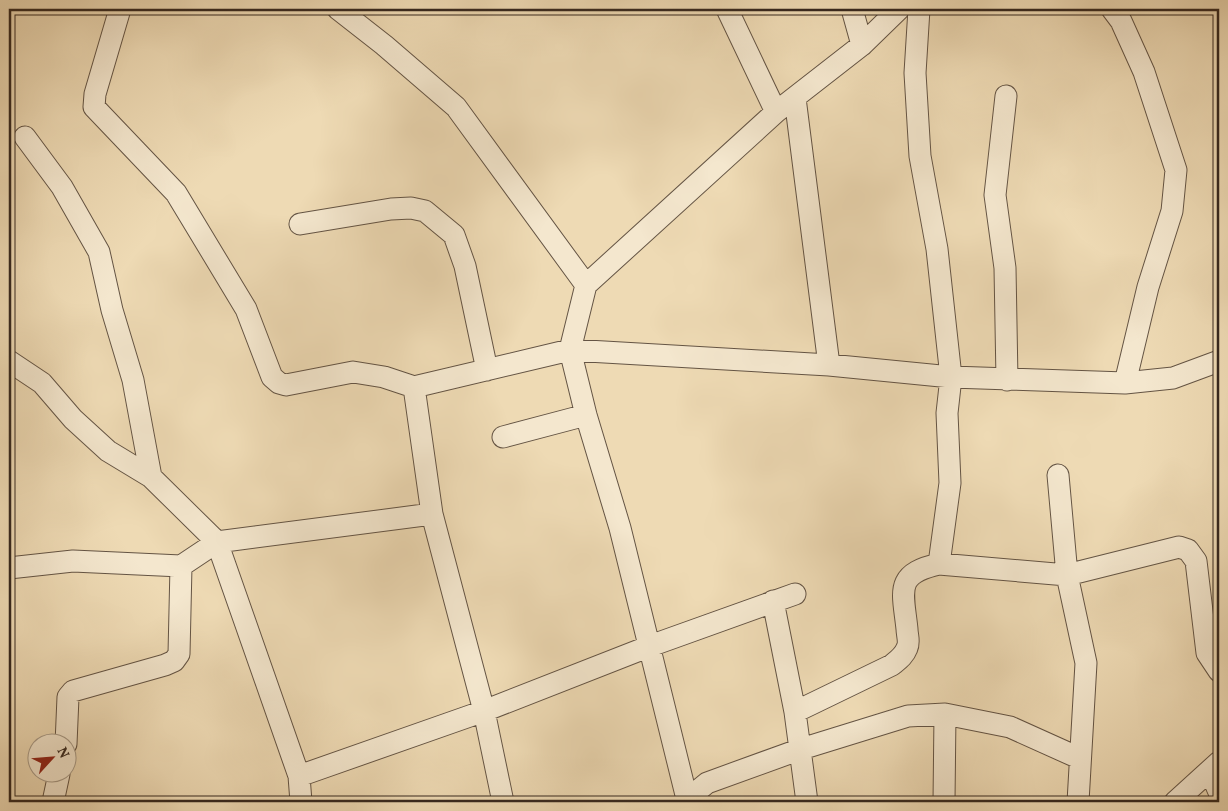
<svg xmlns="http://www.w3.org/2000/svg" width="1228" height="811" font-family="Vollkorn,serif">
  <rect width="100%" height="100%" fill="#eedab4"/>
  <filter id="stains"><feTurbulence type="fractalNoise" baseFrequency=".004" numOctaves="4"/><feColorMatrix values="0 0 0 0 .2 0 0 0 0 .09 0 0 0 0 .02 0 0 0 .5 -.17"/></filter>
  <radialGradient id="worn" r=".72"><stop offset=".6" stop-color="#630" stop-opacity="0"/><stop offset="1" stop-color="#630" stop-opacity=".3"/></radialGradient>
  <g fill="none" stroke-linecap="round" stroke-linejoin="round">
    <!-- minor casing -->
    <g stroke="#645444" stroke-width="23">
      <path id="minor" d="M120 9 95 94 94 107 176 193 246 309 272 377 279 383 286 385 353 372 384 377 414 387
        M338 9 384 45 456 107 586 285
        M727 9 776 112
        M852 9 862 45
        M919 9 915 73 920 156 937 249 951 377 947 413 950 483 939 564
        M1112 9 1121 21 1144 72 1176 170 1172 211 1148 287 1125 383
        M1006 96 995 195 1005 268 1007 380
        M795 98 829 365
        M25 137 62 187 99 252 112 310 133 380 151 477
        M300 224 391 209 411 208 425 211 454 235 465 266 487 370
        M9 361 42 383 73 419 108 451 151 477 217 542 299 776 301 802
        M503 437 586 415
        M1058 475 1067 575 1086 663 1078 802
        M432 514 414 387 570 350 829 365 951 377 1125 383 1173 378 1219 361
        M9 568 73 561 181 566 217 542 432 514 484 711 650 646 795 594
        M773 601 795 712 807 802
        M795 712 892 665C898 660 904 656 907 648 910 642 907 635 907 629 903 591 894 574 939 564L1067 575 1179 547 1188 550 1196 561 1207 653 1219 671
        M66 744 68 697 73 691 165 665 174 661 179 654 181 566
        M1210 771 1219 792
        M299 776 484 711 503 802
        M687 799 620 528 586 415 570 350 586 285 776 112 862 45 899 9
        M53 802 59 774
        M684 802 707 783 798 750 908 716 945 714 1010 727 1079 758
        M944 802 945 714
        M1175 802 1219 762"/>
    </g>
    <!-- minor -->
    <use href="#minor" stroke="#f4e7ce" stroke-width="21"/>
  </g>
  <!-- margin -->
  <rect width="1228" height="811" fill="none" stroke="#eedab4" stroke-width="30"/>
  <rect x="10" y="10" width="1208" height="791" fill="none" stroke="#36281f" stroke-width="2.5"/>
  <rect x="15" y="15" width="1198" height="781" fill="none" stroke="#36281f"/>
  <!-- north arrow -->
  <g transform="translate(52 758) rotate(64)"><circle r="24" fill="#f4e7ce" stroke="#a89b88"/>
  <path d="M0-4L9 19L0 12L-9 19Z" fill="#8f2418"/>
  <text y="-8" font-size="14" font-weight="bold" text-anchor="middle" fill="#36281f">N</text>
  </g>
  <rect width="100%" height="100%" filter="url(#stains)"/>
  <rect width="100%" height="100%" fill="url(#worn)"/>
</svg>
